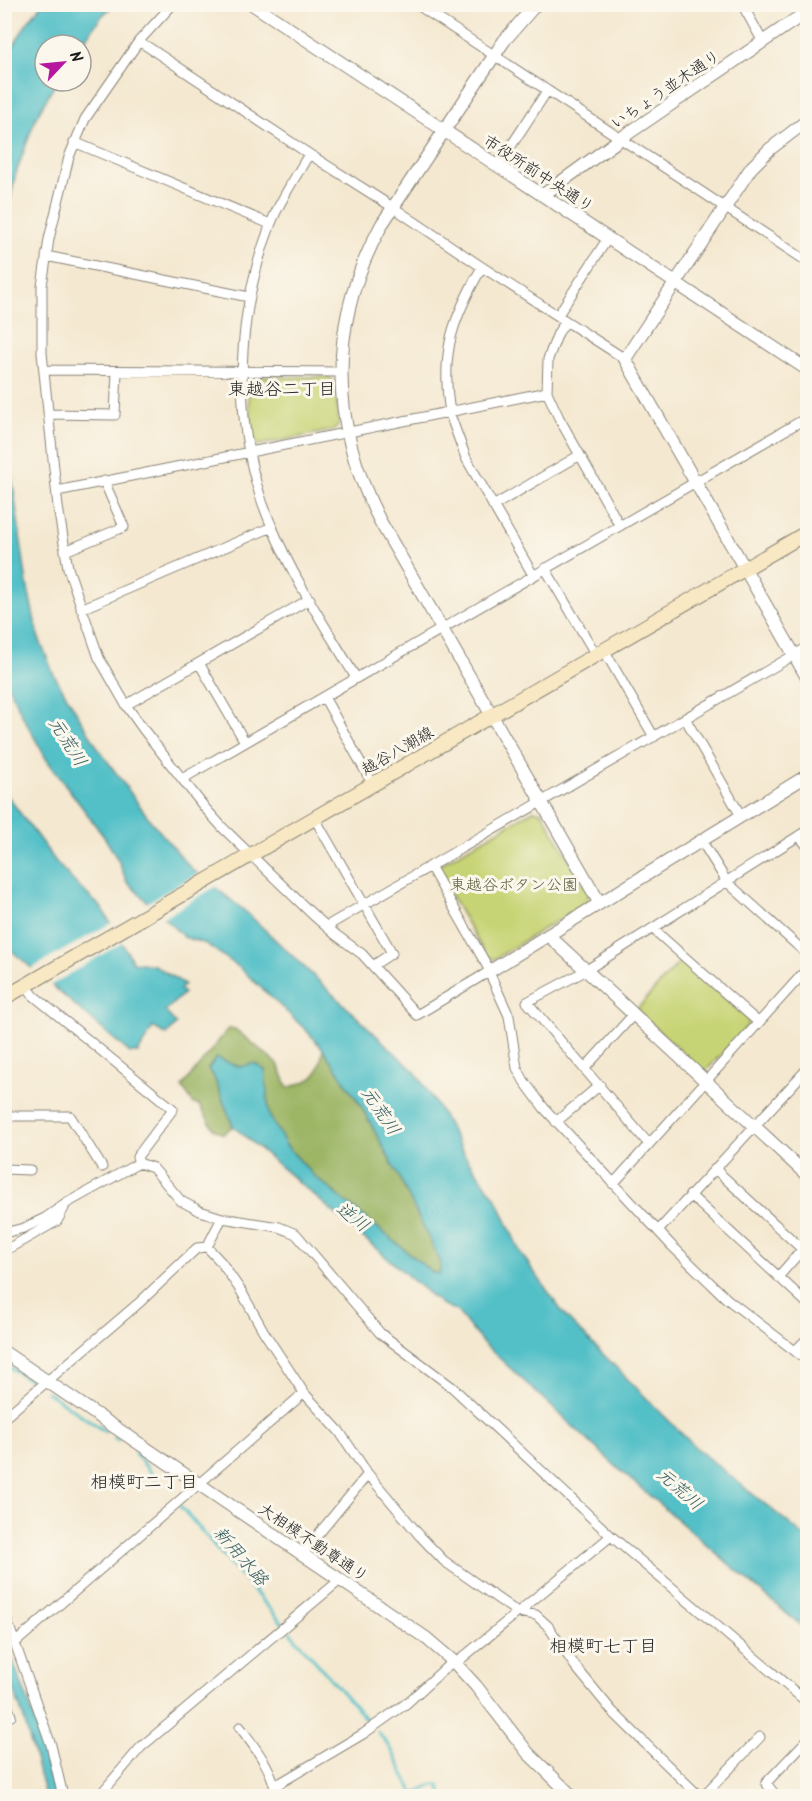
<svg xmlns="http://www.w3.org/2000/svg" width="812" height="1801" font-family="Kalam,'Klee One',sans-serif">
  <rect width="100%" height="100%" fill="#fbf7ec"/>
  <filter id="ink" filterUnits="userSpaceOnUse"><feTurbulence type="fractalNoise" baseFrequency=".0167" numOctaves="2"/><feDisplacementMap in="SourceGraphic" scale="12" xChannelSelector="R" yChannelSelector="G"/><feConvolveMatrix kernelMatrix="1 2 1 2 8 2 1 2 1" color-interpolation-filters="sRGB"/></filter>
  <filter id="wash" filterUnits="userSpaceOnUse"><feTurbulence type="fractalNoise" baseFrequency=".008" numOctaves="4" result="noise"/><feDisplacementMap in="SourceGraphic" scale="24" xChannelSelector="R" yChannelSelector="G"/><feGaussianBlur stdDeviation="1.35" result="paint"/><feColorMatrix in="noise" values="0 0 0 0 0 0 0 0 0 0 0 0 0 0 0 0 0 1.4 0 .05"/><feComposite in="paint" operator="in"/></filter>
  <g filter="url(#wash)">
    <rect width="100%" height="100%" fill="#f4e8d0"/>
    <!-- green -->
    <path fill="#c7d475" stroke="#727848" stroke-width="1.5" d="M253 377H330L335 383 339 424 334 430 259 445 253 441 247 383Z
      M534 810 542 812 589 894 587 902 495 959 487 957 437 872 439 865Z
      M682 959 748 1019V1025L706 1071 704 1072 636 1010Z"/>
    <!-- forest -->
    <path fill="#9db666" stroke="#5c6941" stroke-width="1.5" d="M228 1029H235L278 1064 288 1088C316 1077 318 1080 323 1049L360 1104 396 1171 441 1263 439 1275 432 1272 313 1175 286 1145 269 1115 265 1070 240 1067 216 1058 208 1069 213 1075 233 1126 223 1134 214 1129 199 1105 194 1104 182 1087Z"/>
    <!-- water -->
    <path fill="#52c0c7" stroke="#376e72" stroke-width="1.5" d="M41 5H113L101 17 81 45H45V81H57L36 117 15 176 5 228V61L25 26Z
      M4 423 27 584 38 636 54 675 98 748 150 820 191 868 246 912 416 1073 442 1114 465 1156 497 1200 520 1252 566 1317 697 1449 807 1538V1631L622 1472 481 1341 457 1311 441 1304 233 1126 213 1075 208 1069 216 1058 240 1067 254 1063 265 1070 269 1115 286 1145 313 1175 432 1272 439 1274 441 1263 396 1171 360 1104 323 1049 306 1030 240 968 206 944 184 937 127 882 118 860 105 838 47 760 23 717 5 679Z
      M4 791 56 862 77 885 101 907 133 962 154 965 184 984 180 990 184 993 165 1011 176 1024 167 1035 153 1027 138 1053H130L5 945Z
      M4 1637 33 1714 55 1796H45L24 1719 5 1666Z"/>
    <!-- pier -->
    <path fill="#f4e8d0" d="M201 872 218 885 161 919 145 904Z
      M113 922 123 942 48 987 29 970Z"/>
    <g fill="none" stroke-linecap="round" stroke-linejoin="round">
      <!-- stream -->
      <path stroke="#52c0c7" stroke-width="3" d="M4 1364 31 1381
        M47 1392 106 1432
        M114 1437 118 1440
        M135 1453 156 1479
        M180 1506 282 1623
        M290 1632 370 1724
        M378 1732 391 1749 414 1794 433 1785H439L443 1796"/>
    </g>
  </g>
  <g filter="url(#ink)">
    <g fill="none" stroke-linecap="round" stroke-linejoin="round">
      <!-- minor casing -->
      <g stroke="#888276" stroke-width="11">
        <path id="minor" d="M173 4 139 41 85 119 69 157 49 239 42 286V353L58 507 68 568 99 658 126 705 143 729 205 808 223 828 312 914 336 935 362 954 417 1015 490 971 430 866
          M416 4 808 262
          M742 4 763 42
          M139 41 309 154 394 208 482 267 625 359
          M74 142 270 224
          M309 154C296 177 279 201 270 226 234 321 231 433 272 527 294 580 327 629 356 678
          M498 166 547 91
          M46 256 249 297
          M558 315 608 238
          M566 321 558 333 548 359 547 392 559 418 620 526
          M44 370 341 372
          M449 412 466 458 533 575
          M450 412C440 352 453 318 482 267
          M48 414 115 415 117 371
          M57 491 547 392
          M493 506 580 455
          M65 551 124 527 104 481
          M545 568 596 655
          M81 609 272 527
          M604 650 654 737
          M199 663 245 742
          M324 697 372 783
          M126 705 310 599
          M685 718 741 816
          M182 779 808 417
          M314 817 392 953 374 965
          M799 836 808 847
          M701 840 727 882 808 955
          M327 926 808 647
          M653 929 758 1022
          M489 972 509 1016 517 1068 524 1081 544 1108 671 1245 727 1299 808 1361
          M26 985 34 996 173 1109 137 1157 139 1163
          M585 1068 634 1014
          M4 1116H70L102 1167
          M556 1122 600 1085
          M648 1143 527 1002 585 971 808 830
          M799 1168 808 1158
          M4 1169 30 1170
          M715 1169 802 1249
          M613 1184 808 968
          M690 1195 808 1304
          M658 1231 808 1068
          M4 1233 24 1228 45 1218 67 1203 139 1163 153 1168 181 1201 200 1211 222 1218 279 1227 296 1234 380 1333 452 1387 611 1536 808 1703
          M207 1247 222 1218
          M4 1251 57 1221 64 1208
          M778 1277 808 1243
          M795 1351 808 1338
          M4 1418 140 1302 197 1248 207 1247 221 1262 241 1291 264 1332 304 1393 339 1431 368 1474 420 1536 444 1561 517 1612 536 1615 548 1626 575 1666 612 1711 699 1796
          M302 1554 368 1474
          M4 1612 51 1745 63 1796
          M16 1642 304 1393
          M456 1663 611 1536
          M4 1697 11 1716
          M240 1727C255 1748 274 1770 276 1796
          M275 1786 363 1734 407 1703 453 1661
          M99 1796 141 1747 340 1580
          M703 1796 760 1737
          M776 1796 766 1783 808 1739"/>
      </g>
      <!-- tertiary casing -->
      <g stroke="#888276" stroke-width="14">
        <path id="tertiary" d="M252 4 808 370
          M536 4 504 41 382 224C328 322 329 422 380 521L599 902
          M808 120 770 149 751 168 625 359 808 679
          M543 195 620 139 808 11
          M548 935 808 1176
          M490 971 808 775
          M4 1352 426 1638 453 1661 476 1686 528 1753 572 1796"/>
      </g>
      <!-- secondary casing -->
      <g stroke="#888276" stroke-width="16">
        <path id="secondary" d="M4 998 808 532"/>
      </g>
      <!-- minor -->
      <use href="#minor" stroke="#fff" stroke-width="9"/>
      <!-- tertiary -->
      <use href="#tertiary" stroke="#fff" stroke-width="12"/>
      <!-- secondary -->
      <use href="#secondary" stroke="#f8e8c3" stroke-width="14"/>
    </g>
  </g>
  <g text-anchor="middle" stroke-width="6" stroke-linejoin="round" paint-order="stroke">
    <!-- street labels -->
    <g font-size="16" fill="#1c1c1c" stroke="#fbf7ec">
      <text transform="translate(665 89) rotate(-34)" y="6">いちょう並木通り</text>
      <text transform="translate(539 173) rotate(33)" y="6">市役所前中央通り</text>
      <text transform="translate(397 750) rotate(-30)" y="6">越谷八潮線</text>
      <text transform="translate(314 1542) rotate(34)" y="6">大相模不動尊通り</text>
    </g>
    <!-- park labels -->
    <g font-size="16" fill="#585c3b" stroke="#fbf7ec">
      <text x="514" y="890">東越谷ボタン公園</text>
    </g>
    <!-- neighbourhood labels -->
    <g font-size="18" fill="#1c1c1c" stroke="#fbf7ec">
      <text x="282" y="395">東越谷二丁目</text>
      <text x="144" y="1488">相模町二丁目</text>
      <text x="603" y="1652">相模町七丁目</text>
    </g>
    <!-- water labels -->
    <g font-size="18" font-style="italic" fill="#325e60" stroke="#fbf7ec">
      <text transform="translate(68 742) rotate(58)" y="6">元荒川</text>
      <text transform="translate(381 1111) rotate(56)" y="6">元荒川</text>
      <text transform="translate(353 1217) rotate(38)" y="6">逆川</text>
      <text transform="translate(680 1489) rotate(41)" y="6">元荒川</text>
      <text transform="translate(241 1556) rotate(49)" y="6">新用水路</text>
    </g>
  </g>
  <!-- margin -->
  <rect width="812" height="1801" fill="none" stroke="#fbf7ec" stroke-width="24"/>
  <!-- north arrow -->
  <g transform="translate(63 63) rotate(64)"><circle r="28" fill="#fbf7ec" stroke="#a29f99" stroke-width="1.5"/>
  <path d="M0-4.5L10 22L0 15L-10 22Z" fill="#b5179e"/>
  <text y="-9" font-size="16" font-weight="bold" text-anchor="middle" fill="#1c1c1c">N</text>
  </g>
</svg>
